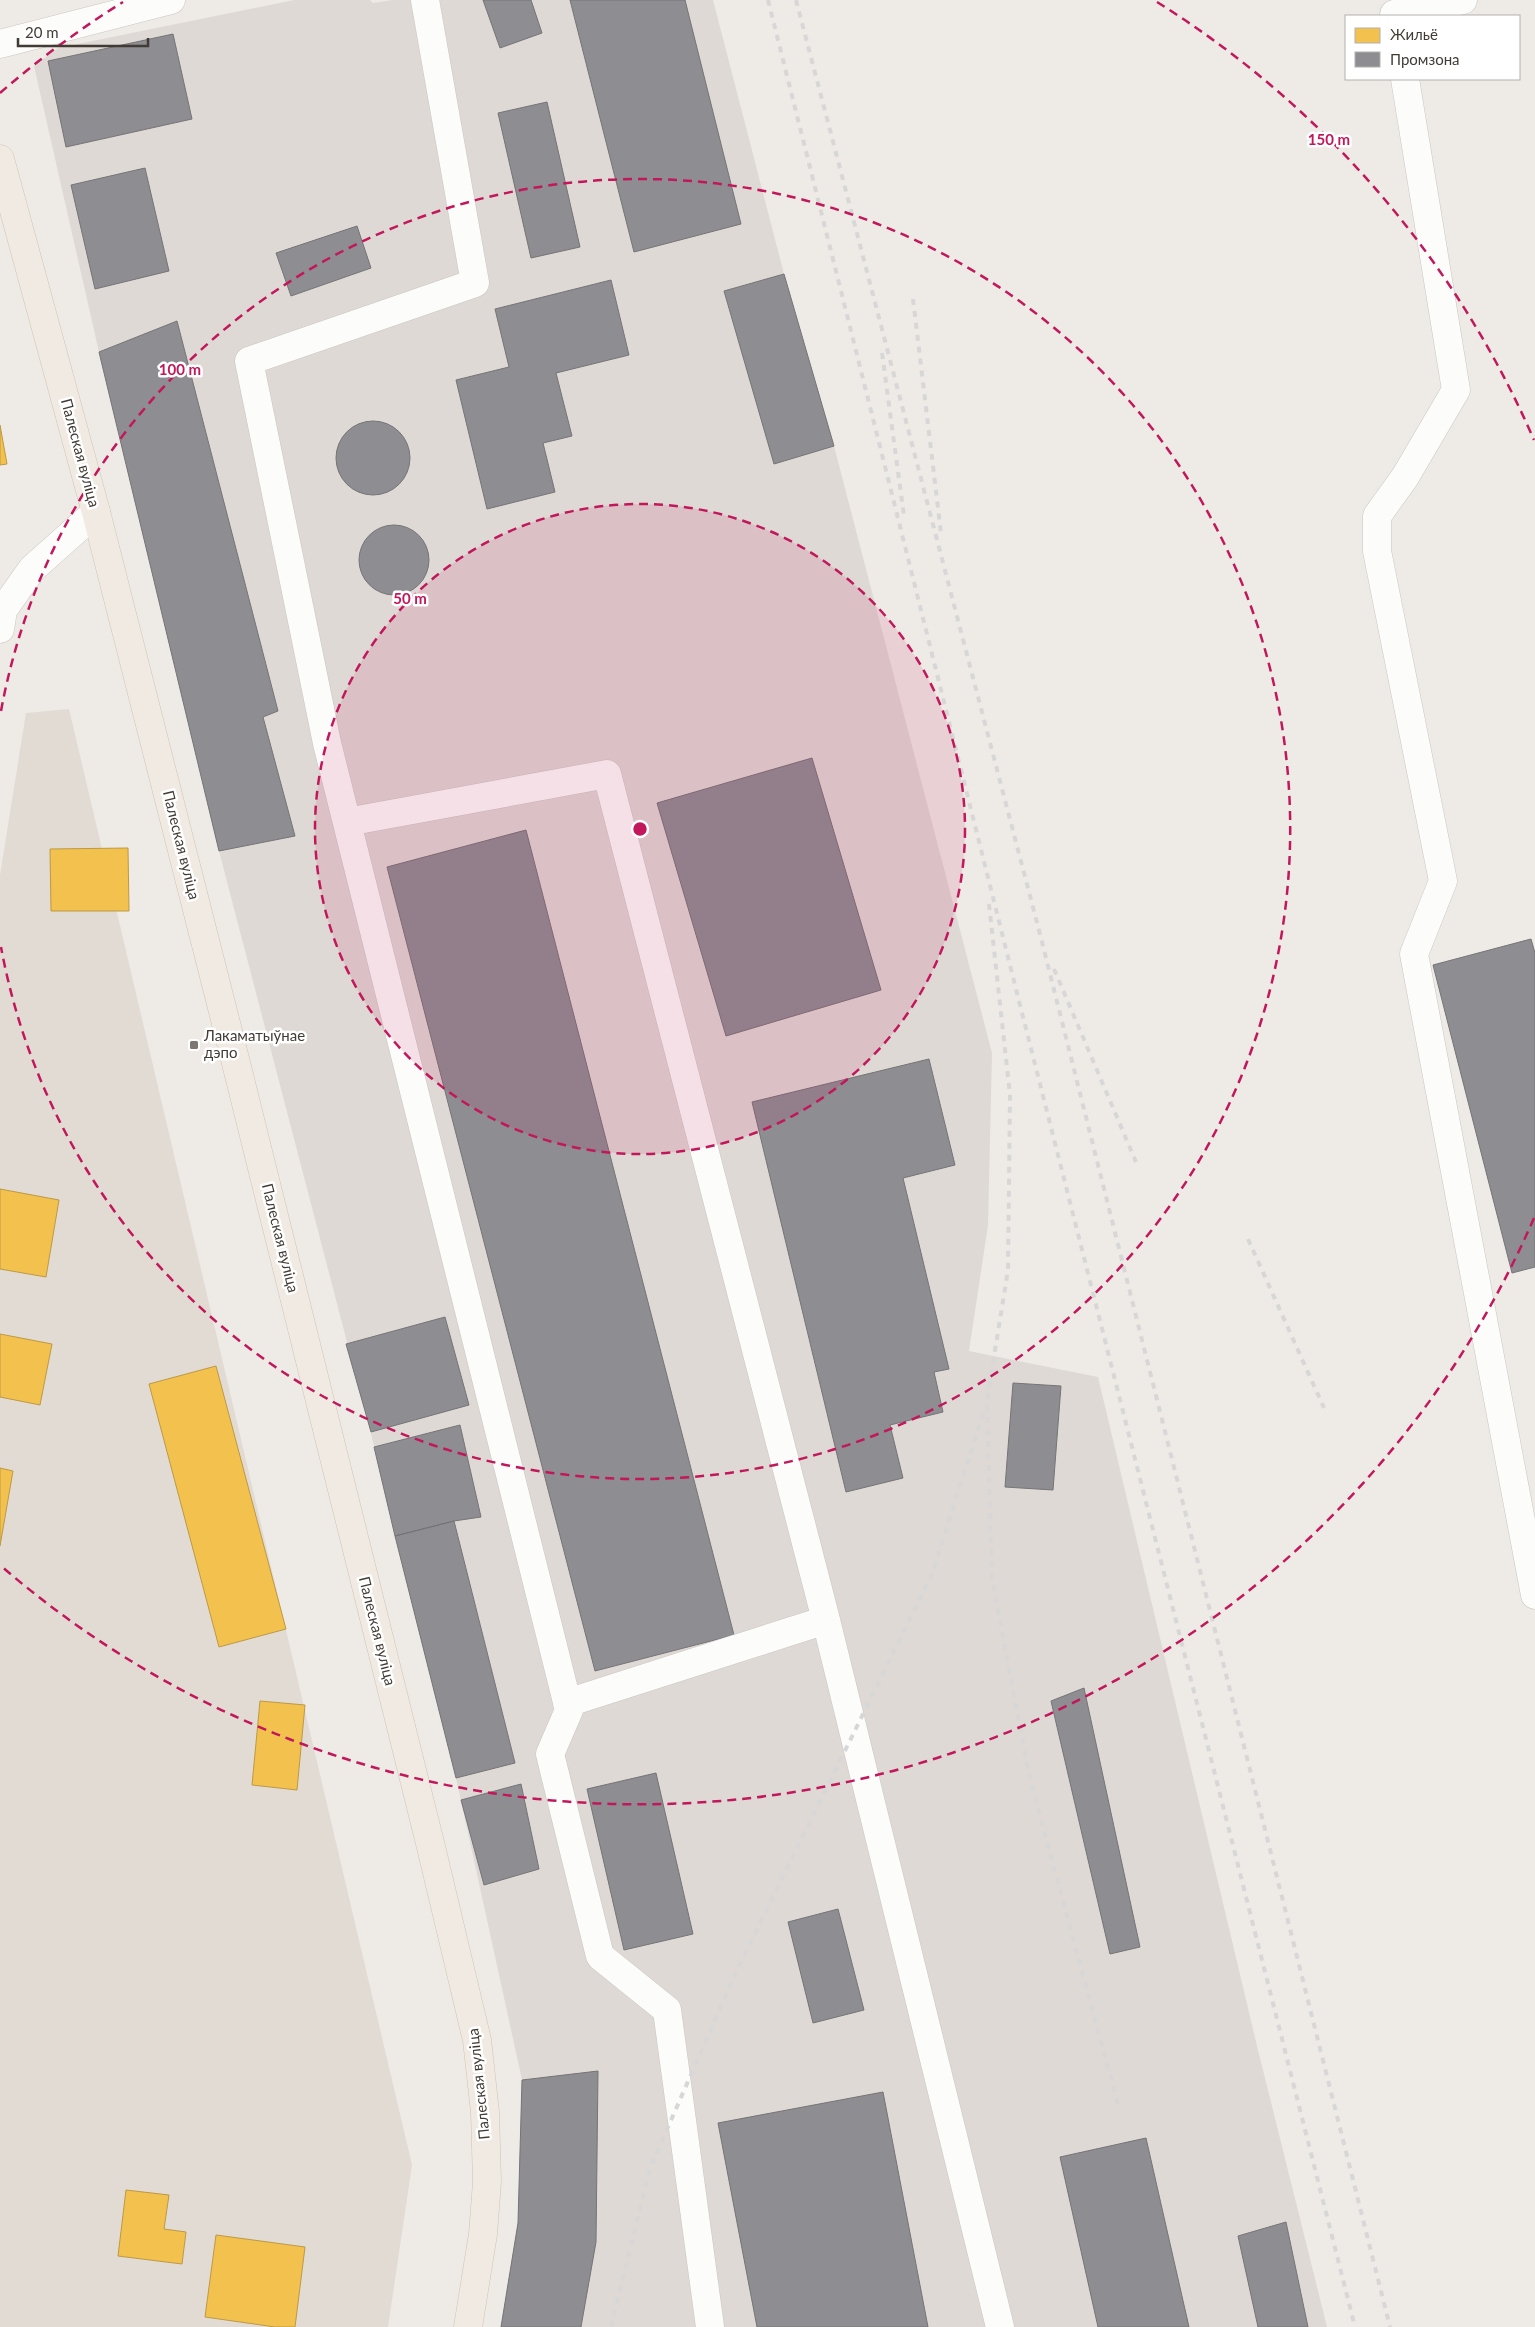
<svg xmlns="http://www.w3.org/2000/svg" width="1535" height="2327" font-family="Lato,sans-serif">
  <rect width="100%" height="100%" fill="#eeeae6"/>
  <!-- residential -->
  <path fill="#e1dbd4" d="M69 709 412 2165 388 2327H0V875L26 713Z"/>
  <!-- industrial -->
  <path fill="#ded9d4" d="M294 0H370L373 3 392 0H713L784 274 834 446 992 1053 988 1225 969 1351 1098 1377 1257 2046 1327 2327H501L518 2222 522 2080 456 1778 395 1536 396 1530 219 851 99 352 34 66 58 48Z"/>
  <!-- homes -->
  <path fill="#f2c14e" stroke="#bd9946" d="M0 425 7 464 0 465Z
    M128 848 129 911H51L50 849Z
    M0 1189 59 1200 46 1277 0 1269Z
    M0 1334 52 1344 40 1405 0 1397Z
    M216 1366 286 1629 219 1647 149 1384Z
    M0 1468 13 1471 0 1546Z
    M260 1701 305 1705 297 1790 252 1785Z
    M126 2190 169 2195 164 2229 186 2232 182 2264 118 2256Z
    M216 2235 305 2247 295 2327H275L205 2317Z"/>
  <!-- industry -->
  <path fill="#8d8d92" stroke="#767476" d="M483 0H531L542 33 500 48Z
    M570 0H685L741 224 634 252Z
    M173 34 192 119 66 147 48 61Z
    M547 102 580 247 531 258 498 113Z
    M145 168 169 271 95 289 71 185Z
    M357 226 371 268 291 296 276 253Z
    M784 274 834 446 774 464 724 291Z
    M611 280 629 355 556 373 572 436 543 443 555 492 487 509 456 380 509 367 495 309Z
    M177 321 278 711 263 717 295 836 219 851 99 352Z
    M336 458a37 37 0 1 1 74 0a37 37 0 1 1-74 0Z
    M359 560a35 35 0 1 1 70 0a35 35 0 1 1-70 0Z
    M812 758 881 990 726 1036 657 803Z
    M526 830 734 1635 595 1671 387 867Z
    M1531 939 1535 953V1267L1512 1273 1433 965Z
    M929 1059 955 1165 903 1178 949 1369 934 1372 943 1412 890 1425 903 1478 846 1492 752 1102Z
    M445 1317 469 1405 371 1432 346 1344Z
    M1013 1383 1061 1386 1053 1490 1005 1487Z
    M460 1425 481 1517 454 1521 395 1536 374 1447Z
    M454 1521 515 1763 456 1778 395 1536Z
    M1084 1688 1140 1947 1110 1954 1051 1701Z
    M656 1773 693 1934 624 1950 587 1789Z
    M521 1784 539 1869 484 1885 461 1800Z
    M838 1909 864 2010 813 2023 788 1922Z
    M598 2071 596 2242 581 2327H501L518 2223 522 2080Z
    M883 2092 928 2327H757L718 2123Z
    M1146 2138 1189 2327H1098L1060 2157Z
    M1286 2222 1308 2327H1258L1238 2236Z"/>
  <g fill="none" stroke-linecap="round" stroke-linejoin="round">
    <!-- minor casing -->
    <g stroke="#cac6c3" stroke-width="29">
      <path id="minor" d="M425 0 475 283 249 361 327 743 569 1710 550 1754 600 1956 667 2010 710 2327
        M1394 16V14L1463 0
        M0 44 171 0
        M1405 79 1456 390 1405 477 1377 516V551L1443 881 1414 954 1535 1595
        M0 629 3 610 32 569 96 512
        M347 822 607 774 826 1620 567 1703
        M826 1620 1000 2327"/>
    </g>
    <!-- major casing -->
    <g stroke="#cfc4b4" stroke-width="29">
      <path id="major" d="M0 159 96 512 229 1035 431 1847 477 2040 485 2112 487 2182 483 2234 468 2327"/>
    </g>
    <!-- minor -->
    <use href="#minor" stroke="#fcfcfb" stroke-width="28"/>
    <!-- major -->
    <use href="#major" stroke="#f0eae2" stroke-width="28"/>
    <!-- rail -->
    <path stroke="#d8d7d7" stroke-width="4" stroke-dasharray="6 6" stroke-linecap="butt" d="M768 0 1021 1009 1355 2327
      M796 0 1041 938 1390 2327
      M913 299 941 533
      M882 353 904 516
      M989 904 1010 1095 1008 1270 987 1400 992 1579 1029 1775 1119 2109
      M1054 969 1136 1162
      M1248 1239 1324 1408
      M611 2327 650 2168 737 1970 932 1574 984 1410"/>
  </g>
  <!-- distance rings -->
  <circle cx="640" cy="829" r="325" fill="#c2185b" fill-opacity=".12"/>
  <g fill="none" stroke="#c2185b" stroke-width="2.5" stroke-dasharray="9 6">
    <circle cx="640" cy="829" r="325"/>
    <path d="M1 711A650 650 0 1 1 1 947"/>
    <path d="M1534 1218A975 975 0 0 1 0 1565M0 93A975 975 0 0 1 123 2M1157 2A975 975 0 0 1 1534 440"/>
  </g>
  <!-- markers -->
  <rect fill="#7e7872" stroke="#fff" stroke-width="2" x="189" y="1040" width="10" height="10" rx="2.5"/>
  <g text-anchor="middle" stroke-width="5" stroke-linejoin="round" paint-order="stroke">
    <!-- street labels -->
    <g font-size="15" fill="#423b34" stroke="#fff">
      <text transform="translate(80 453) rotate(75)" y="5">Палеская вуліца</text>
      <text transform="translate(181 845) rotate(76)" y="5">Палеская вуліца</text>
      <text transform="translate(280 1238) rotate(76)" y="5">Палеская вуліца</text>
      <text transform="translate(377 1631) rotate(76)" y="5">Палеская вуліца</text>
      <text transform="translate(479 2084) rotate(-96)" y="5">Палеская вуліца</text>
    </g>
    <!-- poi labels -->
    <g font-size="15" fill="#423b34" stroke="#fff" text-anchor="start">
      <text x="204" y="1041">Лакаматыўнае<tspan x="204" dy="17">дэпо</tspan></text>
    </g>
  </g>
  <circle cx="640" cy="829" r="8" fill="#c2185b" stroke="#fff" stroke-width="2.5"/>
  <g font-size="15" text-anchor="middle" font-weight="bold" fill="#c2185b" stroke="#fff" stroke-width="5" stroke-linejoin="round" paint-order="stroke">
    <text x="1329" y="145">150 m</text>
    <text x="180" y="375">100 m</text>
    <text x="410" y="604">50 m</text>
  </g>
  <!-- legend -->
  <rect x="1345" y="15" width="175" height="65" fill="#ffffff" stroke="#b3b1ae"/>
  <rect x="1355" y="28" width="25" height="15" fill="#f2c14e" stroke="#b3b1ae"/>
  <text x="1390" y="40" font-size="15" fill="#423b34">Жильё</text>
  <rect x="1355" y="52" width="25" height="15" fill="#8d8d92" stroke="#b3b1ae"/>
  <text x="1390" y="65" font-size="15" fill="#423b34">Промзона</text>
  <!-- scale -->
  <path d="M18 38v8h130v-8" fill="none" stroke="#423b34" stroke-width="2.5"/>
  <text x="25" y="38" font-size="15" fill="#423b34" stroke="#ffffff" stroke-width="4" paint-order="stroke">20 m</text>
</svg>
